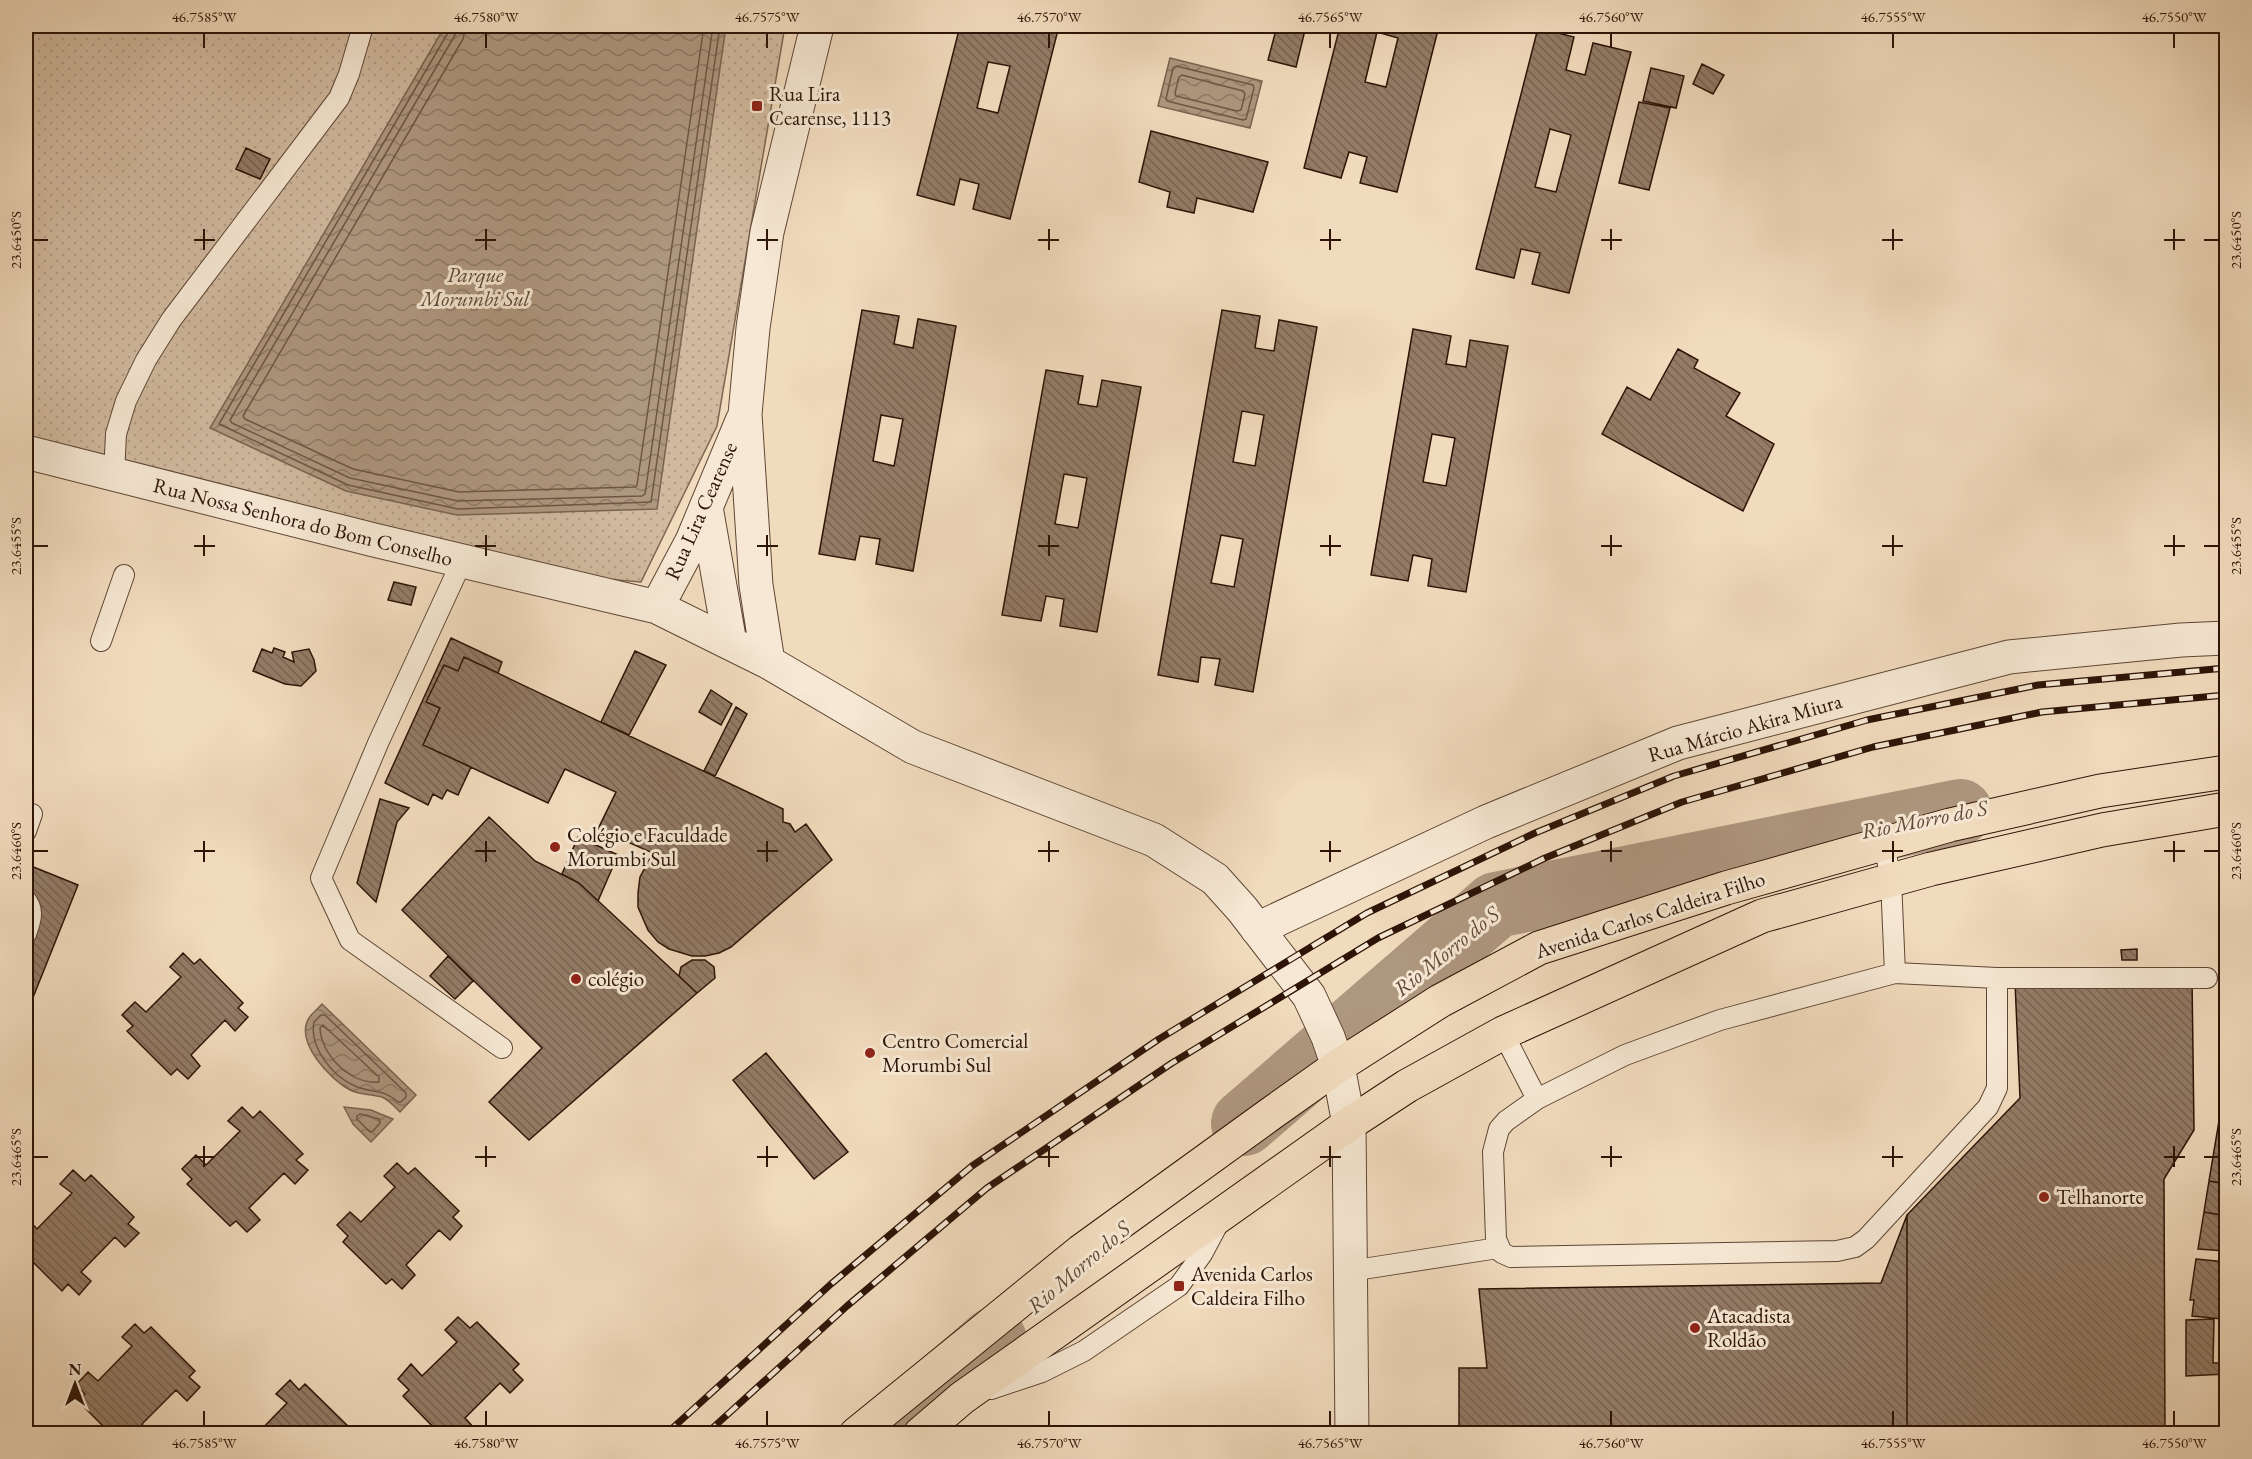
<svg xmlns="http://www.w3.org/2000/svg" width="2252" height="1459" font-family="'EB Garamond',serif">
  <defs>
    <pattern id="park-dots" width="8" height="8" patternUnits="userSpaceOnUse" patternTransform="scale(1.5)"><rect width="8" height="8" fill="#d0b99e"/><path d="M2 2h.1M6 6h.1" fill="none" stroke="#b39e87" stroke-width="1.8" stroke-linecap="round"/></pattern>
    <pattern id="water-waves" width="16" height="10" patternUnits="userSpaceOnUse" patternTransform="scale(1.5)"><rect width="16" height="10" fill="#ae977f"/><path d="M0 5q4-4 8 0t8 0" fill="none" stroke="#8e7a66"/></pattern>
    <pattern id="building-back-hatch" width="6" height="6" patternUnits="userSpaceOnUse" patternTransform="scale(1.5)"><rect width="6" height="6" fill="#937b66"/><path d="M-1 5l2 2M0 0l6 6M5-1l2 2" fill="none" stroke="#786452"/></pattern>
  </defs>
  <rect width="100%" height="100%" fill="#f1dbbd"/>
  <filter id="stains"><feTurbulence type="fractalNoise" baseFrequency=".00333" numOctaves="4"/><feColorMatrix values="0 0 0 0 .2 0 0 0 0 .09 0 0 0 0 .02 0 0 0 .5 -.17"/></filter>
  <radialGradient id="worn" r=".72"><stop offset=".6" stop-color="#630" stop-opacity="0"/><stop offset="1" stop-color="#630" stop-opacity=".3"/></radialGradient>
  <!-- park -->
  <path fill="url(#park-dots)" stroke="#7e6652" stroke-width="1.5" d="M26 26H785L717 426 641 582 543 574 26 440Z"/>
  <!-- water -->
  <path fill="url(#water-waves)" stroke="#7a634f" stroke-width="1.5" d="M445 26H726L657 509 457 515 346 491 210 428Z
    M1170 58 1262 81 1250 128 1158 106Z
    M322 1004 416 1095 400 1112C395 1107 389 1100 382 1097 371 1094 360 1095 350 1090 331 1080 294 1042 309 1018 312 1013 318 1009 322 1004Z
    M344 1107 371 1110 393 1119 371 1142 353 1124Z"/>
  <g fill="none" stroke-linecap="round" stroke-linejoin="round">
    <!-- shore -->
    <path stroke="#6e5643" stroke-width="1.5" d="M450 26 449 31 219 424 348 485 458 509 651 502 720 26
      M457 26 455 35 230 420 232 423 350 478 458 501 642 496 645 494 713 26
      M466 26 463 39 243 416 245 419 353 469 459 492 635 487 637 485 704 26
      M1176 66 1253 85 1254 88 1246 119 1243 120 1167 101 1166 99 1173 68Z
      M1182 75 1243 91 1245 94 1241 110 1237 111 1176 96 1175 93 1179 77Z
      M321 1015H325L406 1093V1097L401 1102H398C380 1087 373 1094 355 1086 332 1076 309 1047 314 1022Z
      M323 1025 379 1077V1082C351 1085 321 1055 320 1028Z
      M360 1114 379 1119 380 1123 373 1131 370 1132 357 1119V1116Z"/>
    <!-- river -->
    <path stroke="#ae977f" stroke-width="66" d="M1244 1123 1496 905 1960 812
      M885 1434 994 1340"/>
  </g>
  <!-- building -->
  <path fill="url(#building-back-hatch)" stroke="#2d1407" stroke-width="1.5" fill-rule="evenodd" d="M960 26H1059L1010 219 973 209 979 184 960 179 954 205 917 195ZM988 62 1010 66 998 113 977 108Z
    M1277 26H1306L1296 67 1268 60Z
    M1340 26H1439L1397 192 1360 183 1367 157 1349 152 1341 178 1304 168ZM1377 32 1398 38 1386 87 1365 82Z
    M1538 28 1574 37 1566 70 1585 75 1593 43 1631 52 1569 293 1532 284 1540 253 1521 249 1514 278 1476 269ZM1550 129 1571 135 1556 192 1535 187Z
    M1702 64 1724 75 1713 94 1693 84Z
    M1651 68 1684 76 1676 108 1643 101Z
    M1639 102 1670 108 1649 190 1619 183Z
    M1151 131 1268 162 1253 212 1197 198 1194 213 1167 207 1170 192 1139 182Z
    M246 148 270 159 260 179 236 169Z
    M862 310 899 316 894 344 913 348 918 319 956 326 913 571 876 564 880 539 860 536 855 560 819 554ZM881 415 903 419 894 466 873 461Z
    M1222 310 1260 316 1255 348 1274 351 1279 320 1317 327 1253 692 1215 685 1220 659 1201 657 1198 682 1158 675ZM1242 411 1264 415 1255 466 1233 462ZM1221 535 1243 539 1234 587 1211 583Z
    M1413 329 1451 336 1446 364 1466 367 1470 340 1508 346 1466 592 1428 586 1432 559 1413 555 1408 581 1371 575ZM1432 434 1455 438 1446 486 1423 482Z
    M1678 349 1698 360 1694 368 1740 393 1726 416 1774 444 1743 511 1602 434 1627 387 1650 400Z
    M1046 370 1083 376 1078 404 1097 407 1102 380 1141 387 1097 632 1060 626 1064 599 1046 596 1041 621 1002 615ZM1064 474 1087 478 1078 528 1055 524Z
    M394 582 416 587 411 605 388 600Z
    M451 638 502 662 498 673 464 657 458 671 444 665 426 702 440 708 423 745 471 767 458 795 447 790 442 799 433 794 428 805 385 783Z
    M274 648 285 652 283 657 294 662 292 652 309 649 314 660 316 671 301 686 285 684 253 671 262 649 272 653Z
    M635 651 666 665 629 735 601 722Z
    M464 657 783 809V822L790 824 795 832 806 824 832 860 731 947 719 953 705 956H692L669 949 658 942 648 930 638 907V893L640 877 653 853 598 829 616 792 565 769 548 803 423 745 440 708 426 702 444 665 458 671Z
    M711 690 732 704 721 725 699 712Z
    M736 707 747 714 715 776 704 771Z
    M380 799 409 808 397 822 376 902 357 883Z
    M489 817 535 861 579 883 697 993 529 1140 489 1102 542 1048 402 910Z
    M578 837 618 855 598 901 579 883 562 874Z
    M26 864 78 885 26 1015Z
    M2137 949V960H2122L2121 950Z
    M183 953 194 964 200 959 243 1003 238 1008 248 1017 235 1031 225 1020 191 1055 200 1066 188 1079 177 1069 171 1075 127 1031 133 1026 122 1015 135 1002 146 1012 181 977 170 967Z
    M448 956 473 981 455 999 430 976Z
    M692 960H705L714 967 715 978 697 993 679 976 681 967Z
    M2192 978 2194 1130 2164 1179 2165 1434H1907V1215L2020 1098 2015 982Z
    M766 1053 848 1152 814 1179 733 1080Z
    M2226 1076V1129L2218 1127Z
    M242 1107 253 1118 260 1111 303 1154 296 1160 308 1170 295 1184 284 1173 249 1208 260 1220 247 1232 236 1221 230 1226 187 1184 192 1179 182 1169 196 1155 206 1165 240 1131 228 1121Z
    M2218 1127 2226 1129V1184L2209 1181Z
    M397 1163 408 1174 415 1168 459 1211 453 1217 462 1226 450 1240 439 1230 406 1265 415 1275 402 1289 392 1279 386 1284 343 1242 348 1236 337 1225 350 1212 361 1222 395 1187 384 1176Z
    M73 1170 85 1181 91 1175 134 1217 128 1224 139 1233 125 1247 115 1237 81 1272 91 1281 79 1295 68 1284 62 1291 26 1255V1220L27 1218 37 1229 72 1193 60 1184Z
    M2209 1181 2226 1184V1216L2204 1212Z
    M2204 1212 2226 1216V1251L2198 1249Z
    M1907 1215V1434H1459V1368H1487L1479 1289 1881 1283Z
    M2196 1259 2226 1262V1295L2222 1319 2192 1316 2194 1300H2190Z
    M458 1317 470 1328 477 1322 519 1364 513 1370 523 1380 510 1393 500 1383 465 1418 475 1429 470 1434H454L452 1431 450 1434H440L403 1396 409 1390 398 1379 411 1364 422 1376 457 1342 445 1330Z
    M2214 1319 2213 1363H2225L2226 1374 2186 1376V1320Z
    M135 1324 144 1333 151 1327 195 1371 189 1377 200 1387 187 1401 176 1390 142 1424 151 1434H111L78 1401 85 1394 76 1385 88 1372 98 1381 132 1346 122 1337Z
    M290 1380 299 1390 305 1384 349 1427 344 1434H257L287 1403 276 1394Z"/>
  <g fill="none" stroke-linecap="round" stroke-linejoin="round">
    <!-- service casing -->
    <g stroke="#5e4634" stroke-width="22">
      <path id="service" d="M114 475 116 434 126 401 146 360 171 320 339 98 349 74 363 26
        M462 561 379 741 321 878 350 940 502 1048
        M101 641 124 575
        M26 831 32 814
        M1884 844 1891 880 1895 973 1720 1020 1625 1055 1537 1099 1506 1121 1499 1129 1493 1152 1496 1239 1502 1253 1511 1257 1837 1251 1855 1247 1866 1239 1988 1107 1997 1088V978
        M26 900C35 911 30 922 26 934
        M1895 973 1997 978H2207
        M1503 1033 1537 1099
        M1350 1271 1498 1248
        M991 1389 1042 1372 1084 1351 1179 1286 1202 1254 1219 1222"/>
    </g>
    <!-- minor casing -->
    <g stroke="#5e4634" stroke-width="35">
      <path id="minor" d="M26 452 374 540 657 607 768 662 913 747 1154 840 1215 879 1242 909 1309 996 1328 1037 1338 1066 1349 1124 1352 1434
        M706 507 730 643
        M657 607 692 541 742 421
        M768 662 756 585 745 414 753 328 767 232 817 26
        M1257 929 1486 822 1678 743 2009 657 2181 640 2226 638"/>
    </g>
    <!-- primary casing -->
    <g stroke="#2d1407" stroke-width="35">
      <path id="primary" d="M856 1434 1081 1251 1269 1115 1338 1066 1440 1001 1539 948 1726 888 1950 825 2100 791 2226 772
        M920 1434 962 1398 1349 1124 1407 1086 1503 1033 1762 916 1931 869 2102 830 2226 809"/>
    </g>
    <!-- service -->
    <use href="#service" stroke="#f6e8d4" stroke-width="20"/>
    <!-- minor -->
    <use href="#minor" stroke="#f6e8d4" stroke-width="33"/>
    <!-- primary -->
    <use href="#primary" stroke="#f1dbbd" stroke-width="33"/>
    <!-- rail casing -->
    <g stroke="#2d1407" stroke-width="7">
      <path id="rail" d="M666 1434 831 1284 972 1166 1159 1039 1367 913 1535 833 1674 776 1867 720 2038 685 2226 668
        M706 1434 847 1306 987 1188 1172 1063 1378 938 1545 858 1682 802 1873 747 2042 712 2226 695"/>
    </g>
    <!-- rail -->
    <use href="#rail" stroke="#f6e8d4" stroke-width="4.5" stroke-dasharray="14" stroke-linecap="butt"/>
  </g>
  <!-- ticks -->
  <path fill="none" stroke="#2d1407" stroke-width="2" d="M204 33V48M486 33V48M767 33V48M1049 33V48M1330 33V48M1611 33V48M1893 33V48M2174 33V48M204 229V250M486 229V250M767 229V250M1049 229V250M1330 229V250M1611 229V250M1893 229V250M2174 229V250M33 240H48M194 240H215M475 240H496M757 240H778M1038 240H1059M1320 240H1341M1601 240H1622M1882 240H1903M2164 240H2185M2204 240H2219M204 535V556M486 535V556M767 535V556M1049 535V556M1330 535V556M1611 535V556M1893 535V556M2174 535V556M33 546H48M194 546H215M475 546H496M757 546H778M1038 546H1059M1320 546H1341M1601 546H1622M1882 546H1903M2164 546H2185M2204 546H2219M204 841V862M486 841V862M767 841V862M1049 841V862M1330 841V862M1611 841V862M1893 841V862M2174 841V862M33 851H48M194 851H215M475 851H496M757 851H778M1038 851H1059M1320 851H1341M1601 851H1622M1882 851H1903M2164 851H2185M2204 851H2219M204 1146V1167M486 1146V1167M767 1146V1167M1049 1146V1167M1330 1146V1167M1611 1146V1167M1893 1146V1167M2174 1146V1167M33 1157H48M194 1157H215M475 1157H496M757 1157H778M1038 1157H1059M1320 1157H1341M1601 1157H1622M1882 1157H1903M2164 1157H2185M2204 1157H2219M204 1411V1426M486 1411V1426M767 1411V1426M1049 1411V1426M1330 1411V1426M1611 1411V1426M1893 1411V1426M2174 1411V1426"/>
  <!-- markers -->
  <g fill="#8f2418" stroke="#f6e8d4" stroke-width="2">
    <rect x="751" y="100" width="12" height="12" rx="3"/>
    <circle cx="555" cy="847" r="6"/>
    <circle cx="576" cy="979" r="6"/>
    <circle cx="870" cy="1053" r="6"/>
    <circle cx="2044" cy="1197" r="6"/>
    <rect x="1173" y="1280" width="12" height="12" rx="3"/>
    <circle cx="1695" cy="1328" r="6"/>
  </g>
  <g text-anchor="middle" stroke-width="6" stroke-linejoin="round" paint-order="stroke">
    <!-- poi labels -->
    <g font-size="21" fill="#2d1407" stroke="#f6e8d4" text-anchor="start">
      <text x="769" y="101">Rua Lira<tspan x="769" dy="24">Cearense, 1113</tspan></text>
      <text x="567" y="842">Colégio e Faculdade<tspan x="567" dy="24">Morumbi Sul</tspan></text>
      <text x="588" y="986">colégio</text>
      <text x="882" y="1048">Centro Comercial<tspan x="882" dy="24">Morumbi Sul</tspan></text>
      <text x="2056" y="1204">Telhanorte</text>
      <text x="1191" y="1281">Avenida Carlos<tspan x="1191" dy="24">Caldeira Filho</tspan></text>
      <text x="1707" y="1323">Atacadista<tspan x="1707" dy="24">Roldão</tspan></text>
    </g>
    <!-- park labels -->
    <g font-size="21" font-style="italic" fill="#5e4634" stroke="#f6e8d4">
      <text x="475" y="282">Parque<tspan x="475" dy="24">Morumbi Sul</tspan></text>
    </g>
    <!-- street labels -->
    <g font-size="21" fill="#2d1407" stroke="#f6e8d4">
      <text transform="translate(701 511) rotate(-66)" y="7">Rua Lira Cearense</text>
      <text transform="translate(303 522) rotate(14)" y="7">Rua Nossa Senhora do Bom Conselho</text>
      <text transform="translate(1745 728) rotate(-16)" y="7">Rua Márcio Akira Miura</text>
      <text transform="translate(1650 915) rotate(-18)" y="7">Avenida Carlos Caldeira Filho</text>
    </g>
    <!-- water labels -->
    <g font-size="22" font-style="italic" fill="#614837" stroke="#f6e8d4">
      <text transform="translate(1924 819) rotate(-11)" y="8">Rio Morro do S</text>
      <text transform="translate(1446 951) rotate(-39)" y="8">Rio Morro do S</text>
      <text transform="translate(1078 1267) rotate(-41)" y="8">Rio Morro do S</text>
    </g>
  </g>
  <!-- margin -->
  <rect width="2252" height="1459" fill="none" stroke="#f1dbbd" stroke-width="66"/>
  <!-- north arrow -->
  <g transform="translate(75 1384)" stroke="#f6e8d4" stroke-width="4.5" paint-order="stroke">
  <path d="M0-4.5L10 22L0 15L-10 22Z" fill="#2d1407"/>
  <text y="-9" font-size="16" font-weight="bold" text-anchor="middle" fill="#2d1407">N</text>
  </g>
  <rect x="33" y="33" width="2186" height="1393" fill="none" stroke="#2d1407" stroke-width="2"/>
  <g font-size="15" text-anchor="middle" fill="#2d1407">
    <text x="204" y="22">46.7585°W</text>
    <text x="486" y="22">46.7580°W</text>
    <text x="767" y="22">46.7575°W</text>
    <text x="1049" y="22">46.7570°W</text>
    <text x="1330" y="22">46.7565°W</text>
    <text x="1611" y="22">46.7560°W</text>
    <text x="1893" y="22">46.7555°W</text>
    <text x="2174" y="22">46.7550°W</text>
    <text transform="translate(16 240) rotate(-90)" y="5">23.6450°S</text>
    <text transform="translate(2236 240) rotate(-90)" y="5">23.6450°S</text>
    <text transform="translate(16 546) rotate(-90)" y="5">23.6455°S</text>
    <text transform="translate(2236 546) rotate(-90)" y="5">23.6455°S</text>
    <text transform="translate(16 851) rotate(-90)" y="5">23.6460°S</text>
    <text transform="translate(2236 851) rotate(-90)" y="5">23.6460°S</text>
    <text transform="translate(16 1157) rotate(-90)" y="5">23.6465°S</text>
    <text transform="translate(2236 1157) rotate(-90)" y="5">23.6465°S</text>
    <text x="204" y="1448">46.7585°W</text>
    <text x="486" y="1448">46.7580°W</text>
    <text x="767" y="1448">46.7575°W</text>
    <text x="1049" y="1448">46.7570°W</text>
    <text x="1330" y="1448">46.7565°W</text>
    <text x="1611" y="1448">46.7560°W</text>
    <text x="1893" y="1448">46.7555°W</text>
    <text x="2174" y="1448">46.7550°W</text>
  </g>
  <rect width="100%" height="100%" filter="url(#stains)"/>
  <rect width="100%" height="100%" fill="url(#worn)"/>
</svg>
